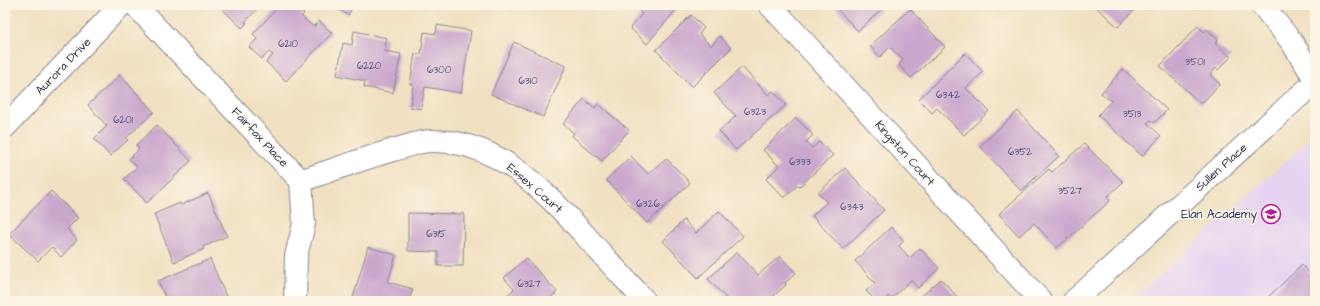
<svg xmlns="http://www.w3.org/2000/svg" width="1320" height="306" font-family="'Architects Daughter',sans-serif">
  <rect width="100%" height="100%" fill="#fcf5e5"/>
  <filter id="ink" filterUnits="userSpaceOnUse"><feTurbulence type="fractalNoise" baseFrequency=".025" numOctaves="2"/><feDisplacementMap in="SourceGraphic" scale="8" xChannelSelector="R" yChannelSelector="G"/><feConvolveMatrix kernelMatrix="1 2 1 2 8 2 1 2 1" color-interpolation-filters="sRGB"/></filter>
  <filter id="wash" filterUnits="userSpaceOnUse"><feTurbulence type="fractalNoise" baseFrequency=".012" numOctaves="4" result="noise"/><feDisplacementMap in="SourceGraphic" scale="16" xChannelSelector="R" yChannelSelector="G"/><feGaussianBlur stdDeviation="0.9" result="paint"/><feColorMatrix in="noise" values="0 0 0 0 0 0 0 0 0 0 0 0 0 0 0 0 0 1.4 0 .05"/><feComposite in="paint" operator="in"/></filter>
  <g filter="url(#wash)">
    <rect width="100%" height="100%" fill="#f1e0c1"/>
    <!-- built -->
    <path fill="#e5d3f1" d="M1315 135V301H1129L1138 294Z"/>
    <g id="blocks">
      <!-- building -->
      <path fill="#caa7cd" d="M218 5H261L245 22 247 23 242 28Z
        M280 5H298L303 10 302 12 304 14 301 16 311 25 315 26 319 21 332 33 286 81 266 62 273 55 269 52 262 59 249 47 257 39 253 34Z
        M331 5H354L348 15Z
        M632 5H680L647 44 630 28 642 14Z
        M833 5H882L884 7 858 31Z
        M1094 5H1139L1118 27Z
        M910 9 945 47 911 78 899 65 903 60 890 47 880 57 870 46Z
        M691 15 704 28 699 34 711 46 720 36 731 48 692 87 656 50Z
        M437 25 471 31 461 93 425 87 421 109 410 107 413 84H410L415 54H421L424 32 436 34Z
        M1198 26 1204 32 1207 29 1218 40 1215 43 1231 57 1218 70 1216 68 1210 75 1220 84 1201 104 1160 66Z
        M354 31 387 38 384 51 401 54 393 93 364 87 365 81 337 75 343 43 352 45Z
        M514 42 566 66 543 117 491 94Z
        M965 53 983 72 966 88 989 111 964 135 937 108 932 113 919 99Z
        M742 67 768 95 773 91 786 105 736 150 719 131 736 116 714 93Z
        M1123 69 1167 110 1154 123 1151 120 1147 123 1161 136 1142 156 1098 115 1111 101 1101 93Z
        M120 75 154 112 126 138 128 140 110 156 94 139 107 126 88 105Z
        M584 99 595 108 598 104 629 130 602 161 572 136 574 133 563 124Z
        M1018 111 1059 156 1021 191 980 146Z
        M796 118 813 135 806 142 812 148 819 142 833 155 799 187 798 185 784 198 766 179 779 166 763 150Z
        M157 125 191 161 147 203 124 179 137 167 129 159 139 149 136 145Z
        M1084 144 1123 182 1107 197 1110 201 1057 248 1034 223 1019 236 999 214 1049 169 1052 172Z
        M631 156 648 174 666 158 690 183 647 223 606 180Z
        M845 168 884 210 843 249 812 216 827 202 818 193Z
        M51 191 78 218 67 229 77 240 61 257 52 247 38 261 9 234Z
        M208 193 227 236 203 247 204 249 174 262 154 214 180 203 181 205Z
        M719 211 743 236 698 278 663 241 684 220 696 233Z
        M408 213 464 214 463 266H438V252L408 251Z
        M891 227 904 241 899 246 910 258 920 248 939 268 918 288 911 280 891 299 888 296 884 301H876L866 291 875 283 855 261Z
        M368 247 396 255 388 282 413 289 409 301H352Z
        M737 252 758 275 780 256 796 273 785 283 786 285 768 301H729L708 279Z
        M526 258 557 292 547 301H501L514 289 504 278Z
        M210 259 228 301H167L158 281Z
        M1302 265 1315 279V301H1264Z
        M941 279 961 301H916Z"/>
    </g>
  </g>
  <g filter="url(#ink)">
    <use href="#blocks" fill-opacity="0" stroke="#868890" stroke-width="1"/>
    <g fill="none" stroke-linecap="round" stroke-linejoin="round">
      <!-- minor casing -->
      <g stroke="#868890" stroke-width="24">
        <path id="minor" d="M135 5 301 181 304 224 296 256 295 301
          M770 5 1041 301
          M5 127 121 5
          M301 181C332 170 362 159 393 150 405 147 419 141 431 141 498 140 542 189 584 234 604 257 625 279 645 301"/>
      </g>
      <!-- tertiary casing -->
      <g stroke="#868890" stroke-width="24">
        <path id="tertiary" d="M1262 5 1291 41 1315 79
          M1074 301 1297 98 1315 83"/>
      </g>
      <!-- minor -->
      <use href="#minor" stroke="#fff" stroke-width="22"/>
      <!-- tertiary -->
      <use href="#tertiary" stroke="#fff" stroke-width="22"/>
    </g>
  </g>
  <!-- icons -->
  <defs>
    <g id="school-ring" transform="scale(1)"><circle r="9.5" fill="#fcf5e5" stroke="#b5179e" stroke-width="1.5"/><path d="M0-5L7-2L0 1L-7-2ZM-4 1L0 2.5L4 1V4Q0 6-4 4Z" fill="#b5179e"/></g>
  </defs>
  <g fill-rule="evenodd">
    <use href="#school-ring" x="1271" y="214"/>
  </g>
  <g text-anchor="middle" stroke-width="3" stroke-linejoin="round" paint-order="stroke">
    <!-- number labels -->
    <g font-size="10" fill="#474d7a">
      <text x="288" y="47">6210</text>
      <text x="1195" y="65">3501</text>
      <text x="369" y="69">6220</text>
      <text x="439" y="73">6300</text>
      <text x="528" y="84">6310</text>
      <text x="948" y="98">6342</text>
      <text x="755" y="115">6323</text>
      <text x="1132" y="117">3513</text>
      <text x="123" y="123">6201</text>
      <text x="1020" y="155">6352</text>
      <text x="800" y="165">6333</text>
      <text x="1070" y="194">3527</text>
      <text x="648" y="207">6326</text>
      <text x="852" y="210">6343</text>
      <text x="436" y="237">6315</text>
      <text x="529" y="287">6327</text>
    </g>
    <!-- street labels -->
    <g font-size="12" fill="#1b2f5e" stroke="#fcf5e5">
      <text transform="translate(63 66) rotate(-46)" y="4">Aurora Drive</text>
      <text transform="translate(260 137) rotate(47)" y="4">Fairfax Place</text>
      <text transform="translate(905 153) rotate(48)" y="4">Kingston Court</text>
      <text transform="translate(1221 167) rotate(-42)" y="4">Sullen Place</text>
      <text transform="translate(535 188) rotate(41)" y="4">Essex Court</text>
    </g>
    <!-- poi labels -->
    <g font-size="12" fill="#1b2f5e" stroke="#fcf5e5" text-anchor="end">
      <text x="1257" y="218">Elan Academy</text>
    </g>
  </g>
  <!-- margin -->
  <rect width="1320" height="306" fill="none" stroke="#fcf5e5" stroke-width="20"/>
</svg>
